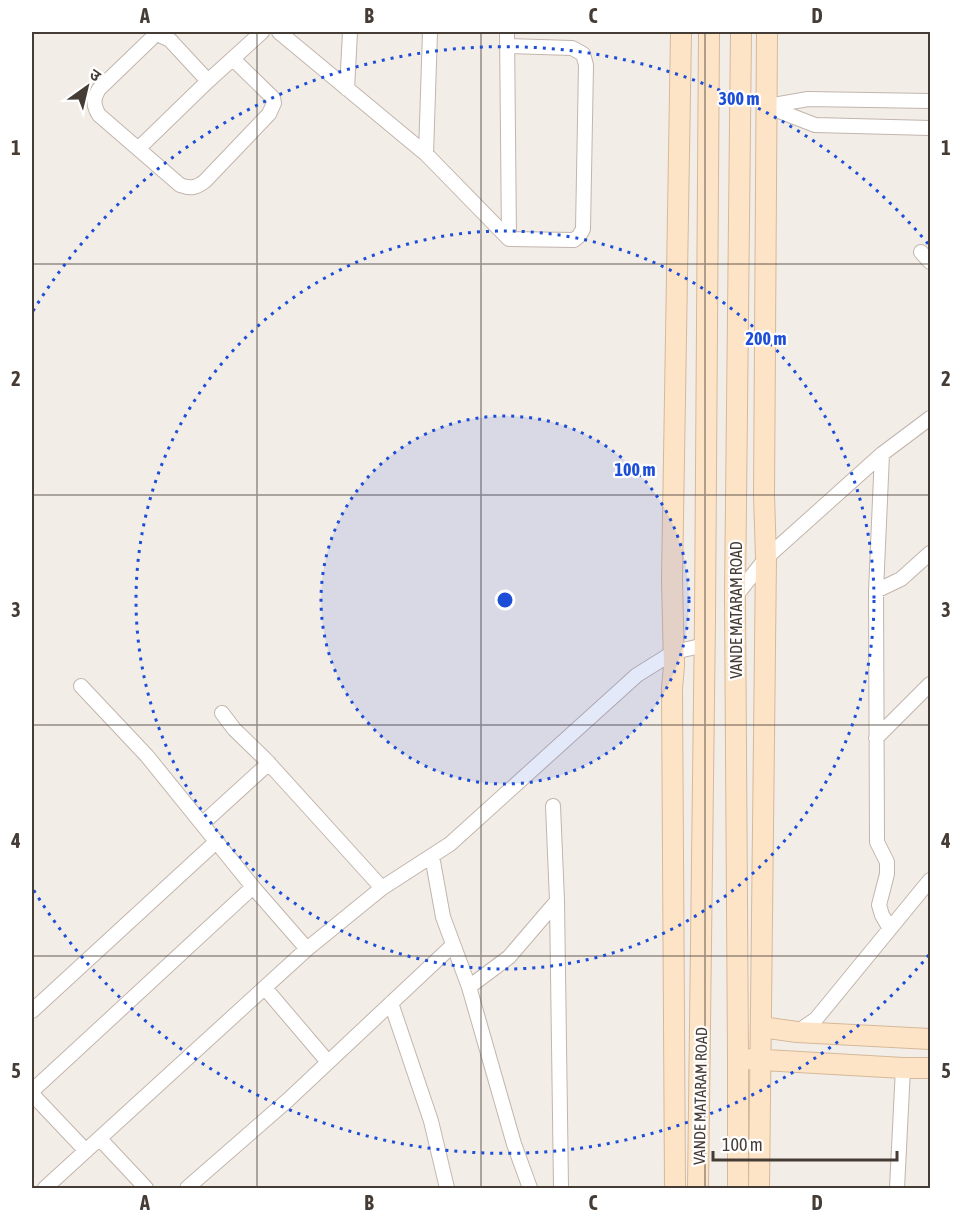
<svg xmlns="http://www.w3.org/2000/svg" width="962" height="1220" font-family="'Asap Condensed','Noto Sans Devanagari',sans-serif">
  <rect width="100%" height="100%" fill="#f3ede7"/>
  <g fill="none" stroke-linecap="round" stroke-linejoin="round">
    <!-- street casing -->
    <g stroke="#c2b5ad" stroke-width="16">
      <path id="street" d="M279 32 426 154 509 239 574 240 579 236 583 229 586 65 583 54 572 48 507 46
        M507 32 509 239
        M208 81 170 40 159 35 154 36 99 89C93 99 93 105 99 115L180 185C191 189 196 188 205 181L269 114 274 103 273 98 233 59
        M347 89 350 32
        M766 106 815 125 930 128
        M768 106 808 99 930 101
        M139 148 208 81 262 32
        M426 154 430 32
        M921 252 930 262
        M882 454 876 591 877 842 887 862V874L879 905 882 915 890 929
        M876 591 901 579 930 553
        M735 597 766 558 882 454 930 418
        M81 686 147 756 253 887 307 949
        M222 713 234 729 265 759 382 888
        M876 738 930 684
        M553 806 557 901 561 1187
        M202 824 269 763
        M432 856 443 917 469 987 514 1144 530 1188
        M469 987 509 957 557 901
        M265 988 328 1062
        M391 1003 431 1121 447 1188
        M32 1011 217 841
        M797 1032 816 1019 930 880
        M32 1091 253 887
        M32 1094 86 1151
        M100 1139 146 1188
        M45 1188 307 949 382 888 450 844 637 675 674 652 705 645
        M187 1188 288 1100 453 945
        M897 1188 903 1068"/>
    </g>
    <!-- secondary casing -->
    <g stroke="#d6b899" stroke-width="22">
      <path id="secondary" d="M761 1027 797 1032 930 1039
        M747 1059 903 1068H930
        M675 1188 672 688 674 666 672 579 681 32
        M698 1188 705 618 709 32
        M738 1188V1058L735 597 741 32
        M759 1188 766 558 764 495 767 32"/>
    </g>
    <!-- street -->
    <use href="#street" stroke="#fff" stroke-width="14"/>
    <!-- secondary -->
    <use href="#secondary" stroke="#fee4c6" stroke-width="20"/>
  </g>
  <!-- grid -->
  <path fill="none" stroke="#463c36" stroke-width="1.5" stroke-opacity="0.55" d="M257 32V1188M481 32V1188M705 32V1188M32 264H930M32 495H930M32 725H930M32 956H930"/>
  <!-- distance rings -->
  <circle cx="505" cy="600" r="184" fill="#1d4ed8" fill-opacity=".12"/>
  <g fill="none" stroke="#1d4ed8" stroke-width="3" stroke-dasharray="3 6">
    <circle cx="505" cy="600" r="184"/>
    <circle cx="505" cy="600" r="369"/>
    <path d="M929 955A553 553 0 0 1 33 889M33 311A553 553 0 0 1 929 245"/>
  </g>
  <g text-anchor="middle" stroke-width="4.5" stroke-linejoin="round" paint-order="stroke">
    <!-- street labels -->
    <g font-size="16" fill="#463c36" stroke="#fff">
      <text transform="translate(736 610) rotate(-90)" y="6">VANDE MATARAM ROAD</text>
      <text transform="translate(700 1096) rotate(-89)" y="6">VANDE MATARAM ROAD</text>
    </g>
  </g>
  <circle cx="505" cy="600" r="9" fill="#1d4ed8" stroke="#fff" stroke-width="3"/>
  <g font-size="18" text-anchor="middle" font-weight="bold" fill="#1d4ed8" stroke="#fff" stroke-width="4.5" stroke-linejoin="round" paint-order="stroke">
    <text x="739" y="105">300 m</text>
    <text x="766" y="345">200 m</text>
    <text x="635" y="476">100 m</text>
  </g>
  <!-- border -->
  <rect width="962" height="1220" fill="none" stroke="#ffffff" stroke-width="66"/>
  <!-- north arrow -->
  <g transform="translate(87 87) rotate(34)" stroke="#ffffff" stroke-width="4.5" paint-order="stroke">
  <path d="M0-4.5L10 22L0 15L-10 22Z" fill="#463c36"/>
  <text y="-9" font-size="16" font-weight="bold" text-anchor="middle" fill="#463c36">उ</text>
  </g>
  <!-- scale -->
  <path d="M713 1151v9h184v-9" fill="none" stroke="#463c36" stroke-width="3"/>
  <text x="722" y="1151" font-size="18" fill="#463c36" stroke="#ffffff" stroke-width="4.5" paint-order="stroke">100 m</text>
  <rect x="33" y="33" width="896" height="1154" fill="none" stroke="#463c36" stroke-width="2"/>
  <g font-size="20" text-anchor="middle" font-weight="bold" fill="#463c36">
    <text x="145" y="23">A</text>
    <text x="369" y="23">B</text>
    <text x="593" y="23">C</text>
    <text x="817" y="23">D</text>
    <text x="16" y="155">1</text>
    <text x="946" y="155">1</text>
    <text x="16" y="386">2</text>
    <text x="946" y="386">2</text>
    <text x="16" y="617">3</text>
    <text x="946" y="617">3</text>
    <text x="16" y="848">4</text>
    <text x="946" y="848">4</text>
    <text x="16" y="1078">5</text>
    <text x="946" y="1078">5</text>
    <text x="145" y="1210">A</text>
    <text x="369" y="1210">B</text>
    <text x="593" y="1210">C</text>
    <text x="817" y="1210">D</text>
  </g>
</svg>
